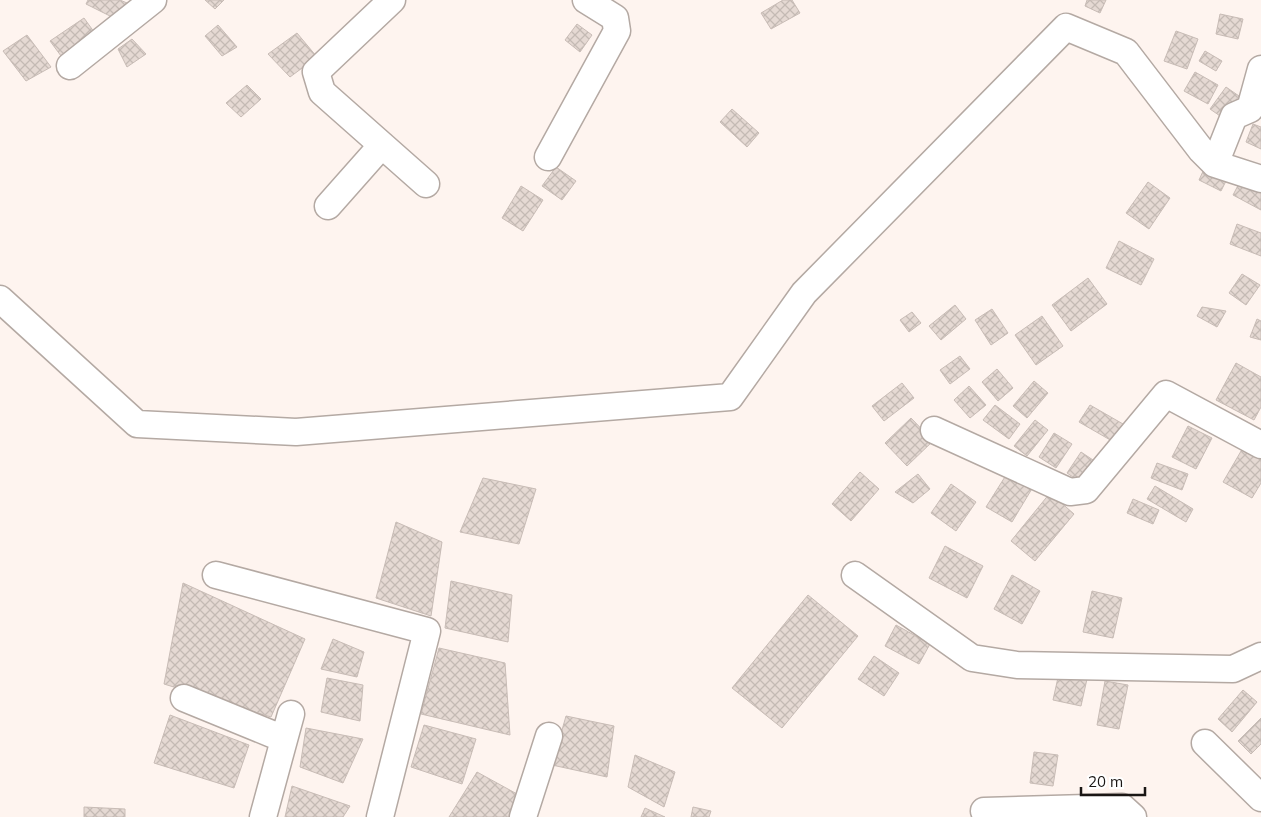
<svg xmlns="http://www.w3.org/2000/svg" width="1261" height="817" font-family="Mulish,sans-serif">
  <defs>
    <pattern id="building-cross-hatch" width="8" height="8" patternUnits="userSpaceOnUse" patternTransform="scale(1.25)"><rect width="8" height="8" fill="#e5d9d3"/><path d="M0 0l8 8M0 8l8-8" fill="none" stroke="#c4bab4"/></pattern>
  </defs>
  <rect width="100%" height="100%" fill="#fef4ef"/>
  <!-- building -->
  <path fill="url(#building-cross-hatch)" stroke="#c8bcb6" d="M88 0H120L127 3 118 20 86 4Z
    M205 0H224L215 9Z
    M783 0H792L800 13 771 29 761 13Z
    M1087 0H1106L1100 13 1085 6Z
    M1220 14 1243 19 1238 39 1216 34Z
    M84 18 97 36 64 60 50 41Z
    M577 24 592 35 580 52 565 40Z
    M218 25 237 47 222 56 205 36Z
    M1176 31 1198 39 1187 69 1164 61Z
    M297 33 317 57 290 77 268 54Z
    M27 35 51 67 26 81 3 51Z
    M132 39 146 54 127 67 118 49Z
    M1205 51 1222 61 1216 71 1199 61Z
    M1195 72 1218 85 1208 104 1184 91Z
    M247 85 261 99 241 117 226 103Z
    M1226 87 1239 96 1223 118 1210 109Z
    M732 109 759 133 747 147 720 122Z
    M1253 124 1261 127V149L1246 142Z
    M1210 156 1233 167 1221 191 1199 180Z
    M556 167 576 181 562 200 542 186Z
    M1245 172 1261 181V210L1233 195Z
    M1148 182 1170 198 1149 229 1126 213Z
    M521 186 543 200 523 231 502 218Z
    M1237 224 1261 233V256L1230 244Z
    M1119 241 1154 259 1141 285 1106 268Z
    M1242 274 1260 285 1246 305 1229 293Z
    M1088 278 1107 304 1071 331 1052 305Z
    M955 305 966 319 941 340 929 326Z
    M1202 307 1226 311 1217 327 1197 316Z
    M992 309 1008 333 991 345 975 320Z
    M912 312 921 323 909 332 900 320Z
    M1042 316 1063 346 1036 365 1015 335Z
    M1257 319 1261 321V340L1250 337Z
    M960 356 970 369 950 384 940 370Z
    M1236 363 1261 377V407L1254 420 1216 400Z
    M997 369 1013 388 998 401 982 382Z
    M1034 381 1048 393 1027 418 1013 406Z
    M902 383 914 398 884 421 872 406Z
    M969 386 986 405 970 418 954 400Z
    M995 405 1020 424 1009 439 983 420Z
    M1090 405 1123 424 1112 441 1079 422Z
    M911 418 933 441 907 466 885 443Z
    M1035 420 1048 430 1027 456 1014 446Z
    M1188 426 1212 438 1196 469 1172 457Z
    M1054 433 1072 444 1056 468 1039 457Z
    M1244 446 1261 455V483L1252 498 1223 482Z
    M1081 452 1096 462 1082 483 1067 473Z
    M1157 463 1188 474 1182 490 1151 478Z
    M860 472 879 489 851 521 832 504Z
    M1008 472 1033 487 1012 522 986 507Z
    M918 474 930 489 913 503 895 492Z
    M483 478 536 489 519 544 460 532Z
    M951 484 976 502 956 531 931 513Z
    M1155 486 1193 509 1186 522 1147 499Z
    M1050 493 1074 514 1035 561 1011 541Z
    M1133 499 1159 510 1153 524 1127 513Z
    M396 522 442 542 431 616 376 598Z
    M945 546 983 566 967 598 929 578Z
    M1012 575 1040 591 1022 624 994 609Z
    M451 581 512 595 508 642 445 628Z
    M183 583 305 639 271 717 164 684Z
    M1092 591 1122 598 1113 638 1083 632Z
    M808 595 858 636 782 728 732 688Z
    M896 625 930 644 919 664 885 646Z
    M333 639 364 652 357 677 321 669Z
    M439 648 505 663 510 735 421 714Z
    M874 656 899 673 884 696 858 679Z
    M1059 673 1087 679 1081 706 1053 700Z
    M327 678 363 685 360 721 321 712Z
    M1105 681 1128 685 1119 729 1097 725Z
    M1243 690 1257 702 1232 732 1218 719Z
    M170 715 249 745 234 788 154 763Z
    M566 716 614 726 607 777 552 765Z
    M1261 718V744L1251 754 1238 741Z
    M424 725 476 739 462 784 411 767Z
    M306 728 363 739 343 783 300 767Z
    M1034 752 1058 755 1053 786 1030 783Z
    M635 755 675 772 664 807 628 787Z
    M477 772 517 794 510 817H449Z
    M292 786 350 806 343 817H285Z
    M84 807 125 809V817H84Z
    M693 807 711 811 709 817H691Z
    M645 808 665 817H641Z"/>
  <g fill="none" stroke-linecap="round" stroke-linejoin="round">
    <!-- minor casing -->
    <g stroke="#b4a9a3" stroke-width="29">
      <path id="minor" d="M392 0 316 72 322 92 426 184
        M70 66 153 0
        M548 157 617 31 615 18 586 0
        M1215 164 1234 116 1250 109 1261 69
        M328 206 382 145
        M0 299 137 424 296 432 730 397 804 293 1066 27 1126 52 1201 150 1215 164 1261 179
        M934 430 1070 492 1086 490 1166 394 1261 445
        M216 575 427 631 380 817
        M855 575 972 658 1017 665 1233 669 1261 656
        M184 698 284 739
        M1205 743 1261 798
        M984 811 1122 807 1133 817
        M263 817 291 714
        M523 817 549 736"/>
    </g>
    <!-- minor -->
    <use href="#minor" stroke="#fff" stroke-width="26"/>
  </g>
  <!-- scale -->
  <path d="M1081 787v8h64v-8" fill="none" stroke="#1a1614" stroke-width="2.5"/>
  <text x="1088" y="787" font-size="15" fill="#1a1614" stroke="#ffffff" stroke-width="4" paint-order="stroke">20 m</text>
</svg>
